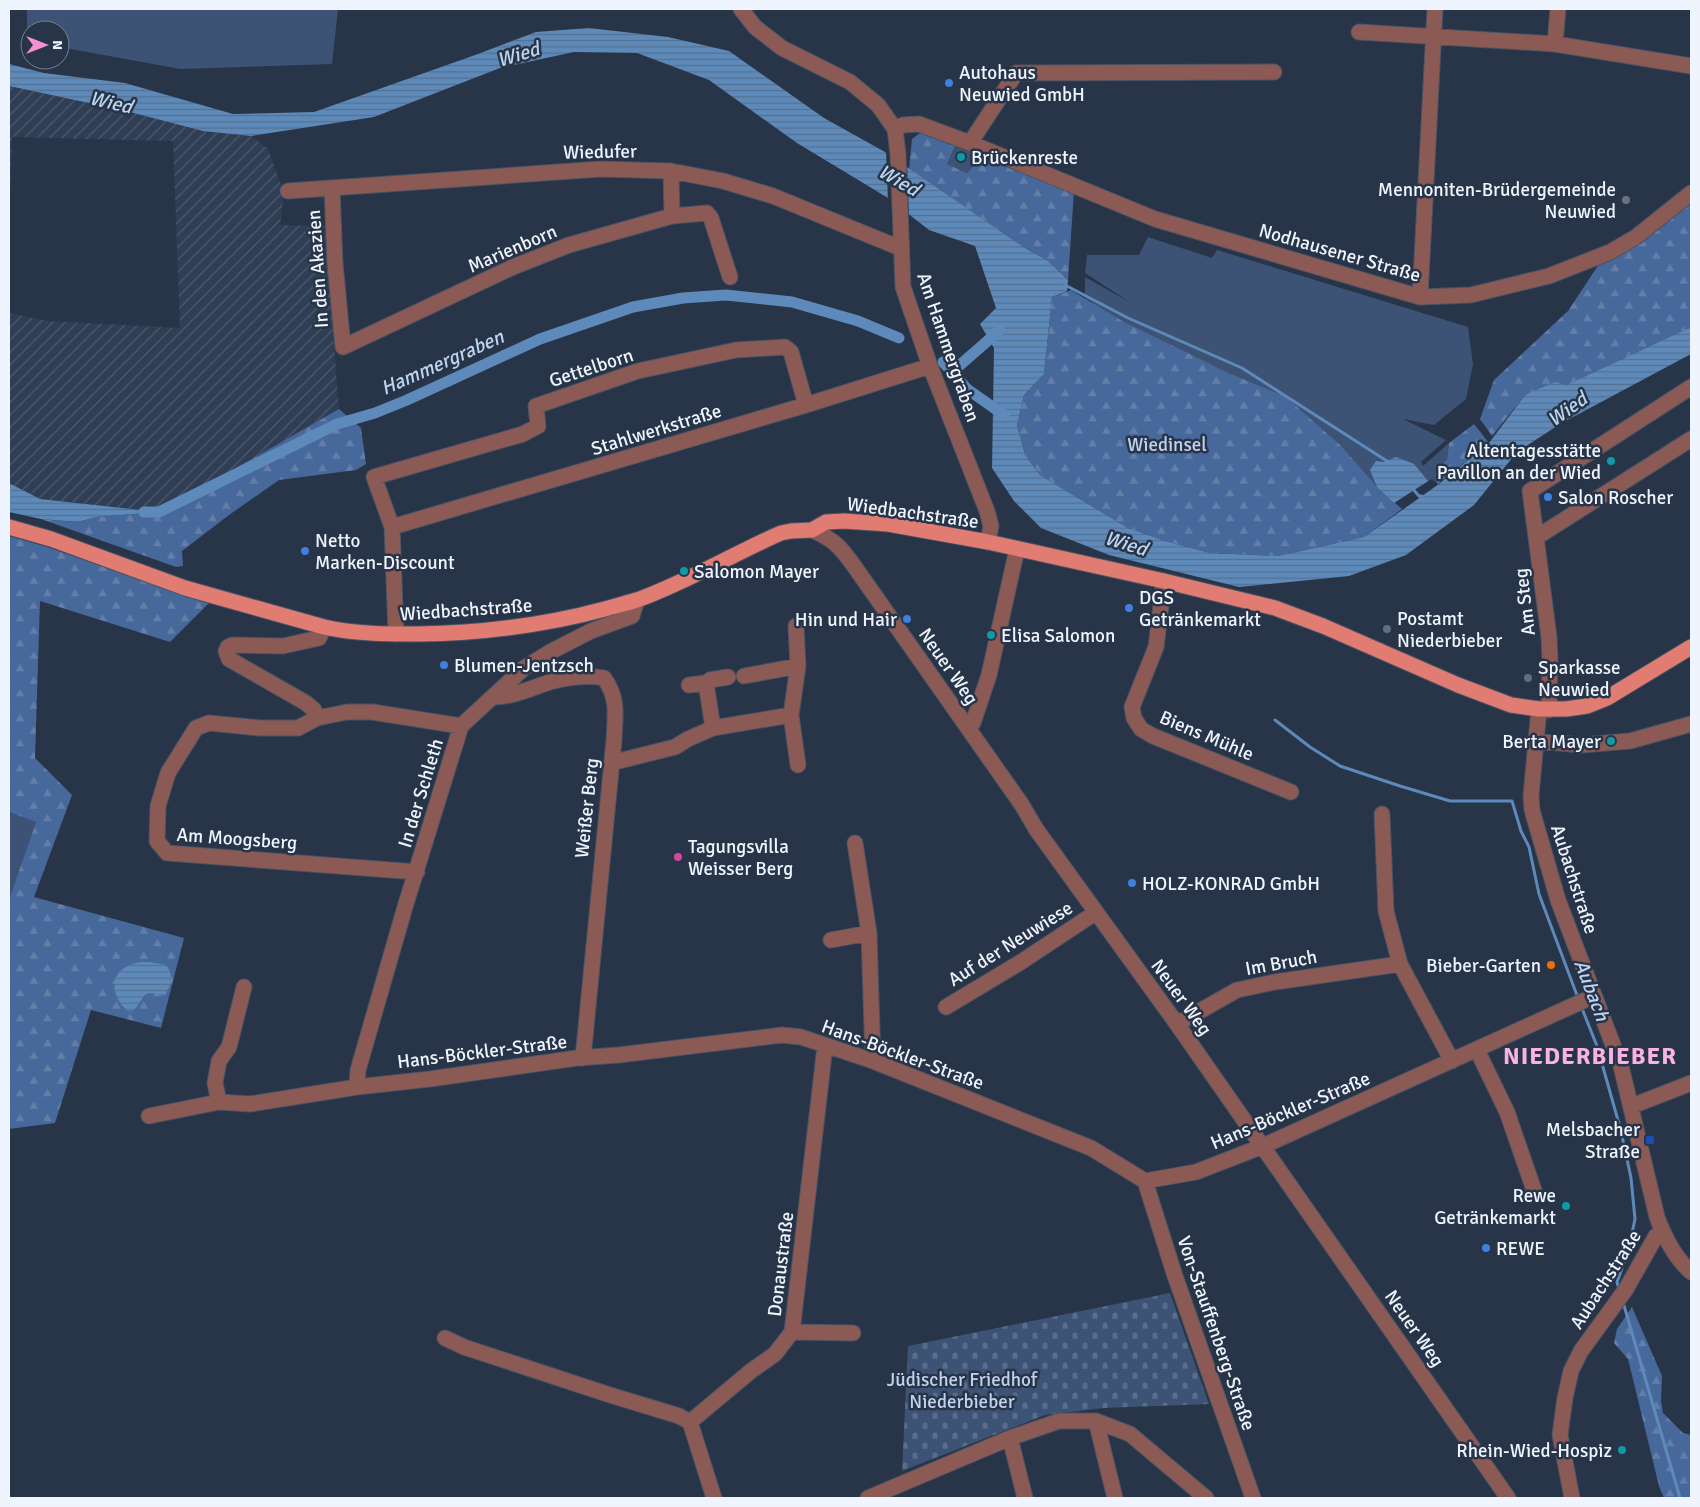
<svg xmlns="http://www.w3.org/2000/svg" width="1700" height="1507" font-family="Signika,sans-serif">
  <defs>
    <pattern id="industrial-furrows" width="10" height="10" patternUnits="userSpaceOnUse" patternTransform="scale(1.25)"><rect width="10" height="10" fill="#2f3e55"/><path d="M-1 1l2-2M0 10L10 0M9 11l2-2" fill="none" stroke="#4d5a6e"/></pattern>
    <pattern id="forest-firs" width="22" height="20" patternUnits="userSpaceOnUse" patternTransform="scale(1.25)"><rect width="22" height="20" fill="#47689a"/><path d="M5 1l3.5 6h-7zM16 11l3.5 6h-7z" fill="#627ea9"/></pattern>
    <pattern id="cemetery-stones" width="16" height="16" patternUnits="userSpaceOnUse" patternTransform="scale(1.25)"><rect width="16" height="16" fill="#3d5375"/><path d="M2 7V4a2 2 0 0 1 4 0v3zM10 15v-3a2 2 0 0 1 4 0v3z" fill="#596c8a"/></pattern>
    <pattern id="water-rules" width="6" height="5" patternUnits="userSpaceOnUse" patternTransform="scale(1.25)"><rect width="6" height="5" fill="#5d8aba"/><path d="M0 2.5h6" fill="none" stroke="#55708e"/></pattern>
  </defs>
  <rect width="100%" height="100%" fill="#283447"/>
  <!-- industrial -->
  <path fill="url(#industrial-furrows)" d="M9 86 122 110 203 131 251 136 268 149 284 193 280 225 325 226 339 409 159 512 40 499 9 483V313L49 321 180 328 173 141 12 137 9 225Z"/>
  <!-- green -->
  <path fill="#3d5375" d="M27 9H338L332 64 180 69 60 47V30H30V42L27 41Z
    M956 144 983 155 967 173 947 164Z
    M1148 237 1212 258 1217 250 1468 327 1473 364 1466 399 1434 425 1403 419 1446 440 1421 462 1423 466 1449 443 1447 459 1436 471 1439 478 1437 483 1432 479 1394 503 1377 487 1231 374 1181 350 1142 398 1092 302 1085 298V277L1131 303 1085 273 1087 255H1139Z
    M9 812 36 822 9 899Z"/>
  <!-- forest -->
  <path fill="url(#forest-firs)" d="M924 130 956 144 947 164 967 173 983 155 1074 191 1068 280 1047 260 1028 250 909 169 912 139Z
    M1691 200V327L1566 385 1525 395 1492 436 1480 419 1494 380 1568 311 1601 261 1623 253Z
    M1071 290 1124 322 1231 374 1286 397 1340 445 1377 487 1402 509 1364 537 1278 556 1210 553 1165 541 1128 528 1040 475 1025 455 1017 425 1024 395 1044 374 1052 297Z
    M339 409 361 428 366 464 356 470 279 480 229 515 182 551 183 566 176 567 41 519 78 522 96 517 159 512Z
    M1474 424 1489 443 1438 484 1437 483 1439 478 1436 471 1447 459 1449 443Z
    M9 536 47 547 209 603 170 642 40 601 35 758 72 795 34 897 184 938 161 1028 91 1010 55 1123 9 1129V899L36 822 9 812Z
    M1632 1307 1662 1376 1661 1401 1663 1413 1683 1433 1691 1435V1498H1664L1659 1486 1628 1359 1614 1343 1617 1329Z"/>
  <!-- cemetery -->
  <path fill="url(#cemetery-stones)" d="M1170 1293 1209 1404 1104 1408 1045 1415 902 1471 908 1346Z"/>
  <!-- water -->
  <path fill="url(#water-rules)" d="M589 28 668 37 729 51 824 118 885 152 1028 250 1047 260 1068 280 1067 291 1052 297 1044 374 1024 395 1017 425 1025 455 1040 475 1128 528 1165 541 1210 553 1278 556 1364 537 1439 484 1489 443 1525 395 1555 382 1566 385 1691 327V354L1560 424 1517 452 1474 505 1406 555 1349 576 1239 587 1109 555 1041 528 1014 501 992 468 994 348 980 324 996 308 975 246 929 230 888 198 797 143 709 80 637 53 574 52 500 68 374 117 251 136 203 131 122 110 9 86V64L44 73 125 83 233 114 314 112 478 54 536 32Z
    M1396 457 1414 464 1428 481 1394 503 1377 487 1370 470 1376 461 1384 462Z
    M9 483 40 499 159 512 96 517 78 522 41 519 9 512Z
    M149 962 166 965C174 976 172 984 165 995 139 991 149 993 134 1010L128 1011C110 996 108 972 133 964 137 962 143 962 149 962Z"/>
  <!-- pier -->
  <path fill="#283447" d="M886 150 907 164 909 218 888 201Z"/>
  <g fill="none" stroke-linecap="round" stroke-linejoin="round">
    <!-- stream -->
    <path stroke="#5d8aba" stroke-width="3" d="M1065 285 1128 318 1242 368 1390 463
      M1412 488 1419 496H1422
      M1275 720 1310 747 1340 766 1400 786 1450 801H1512L1521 831 1529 847 1539 894 1578 998
      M1581 1006 1597 1046 1621 1131 1631 1178 1635 1219 1628 1252 1617 1282 1619 1289
      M1623 1302 1680 1498"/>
    <!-- canal -->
    <path stroke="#5d8aba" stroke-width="11" d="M943 362 967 389 1004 415
      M952 372 1000 330
      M144 512H159L337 424 375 413 407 400 540 339 633 307 683 298 726 295 792 302 858 321 899 338"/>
    <!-- minor casing -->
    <g stroke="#485364" stroke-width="17">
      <path id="minor" d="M741 9 755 27 782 48 850 82 878 105 895 129 898 154 903 287 930 366 987 511 991 526 988 542
        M1359 32 1555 44 1691 66
        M1555 44 1558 9
        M895 129 903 125 919 124 970 143 1155 219 1420 297 1471 295 1549 276 1610 252 1636 237 1691 193
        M970 143 1016 73 1274 72
        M671 171 672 216
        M332 188 335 263 343 347 513 267 569 245 672 216 707 213 711 218 730 277
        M288 191 601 169 671 171 723 181 773 196 900 248
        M1420 297 1435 9
        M392 527 806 405 930 366
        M812 530C838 541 844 552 859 573L1022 805 1036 829 1177 1024 1508 1498
        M1537 537 1691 439
        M1164 581 1156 647 1132 707 1134 718 1141 729 1153 736 1291 792
        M796 626 798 666 791 715 798 765
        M396 634 392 527 374 477 523 434 538 426 536 406 638 371 736 350 785 347 791 352 806 405
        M744 676 798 666
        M689 685 706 683
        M494 697C513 697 531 688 550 682 566 677 587 675 604 678 619 699 615 716 614 740L583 1058
        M1539 709 1531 796 1532 810 1558 900 1621 1066 1657 1217C1664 1236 1675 1258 1691 1272
        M1549 710 1550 660 1549 637 1530 491 1691 387
        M317 718 314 710 306 703 229 659 226 651 228 647 232 645 283 646 319 638 324 627
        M967 727 973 723 989 675 1017 549
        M713 728 706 683 710 680 728 677
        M1537 741 1581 745 1630 741 1691 724
        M611 763 675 747 688 739 713 728 791 715
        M1382 814 1386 911 1400 964
        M855 843 869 933 873 1061
        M417 872 167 853 157 841 158 806 168 773 196 728 209 723 260 728H298L317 718 347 712H372L461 726
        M831 940 869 933
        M946 1007 1021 962 1095 913
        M1177 1024 1237 990 1275 982 1400 964 1452 1061
        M1477 1050 1507 1112 1534 1190
        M357 1087 358 1070 405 907 461 726 524 668 552 651 591 631 632 616 637 600
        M219 1102 215 1083 219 1061 229 1047 244 987
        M1632 1106 1691 1083
        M149 1116 219 1102 250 1104 357 1087 430 1079 577 1058 619 1055 782 1035 801 1037 873 1061 1091 1148 1145 1181 1196 1172 1263 1146 1594 996
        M1145 1181 1175 1276 1253 1498
        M792 1332 853 1333
        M445 1338 464 1347 607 1394 679 1416 690 1422
        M1096 1421 1115 1498
        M690 1422 751 1371 775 1354 792 1332 825 1046
        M690 1422 714 1498
        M1010 1438 1025 1498
        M868 1498 1010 1438 1059 1421H1096L1130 1434 1206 1498
        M1572 1498 1560 1435 1565 1398 1571 1371 1581 1351 1626 1289 1656 1236 1663 1232"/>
    </g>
    <!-- major casing -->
    <g stroke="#485364" stroke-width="17">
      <path id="major" d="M9 527 51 539 185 588 324 627C354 634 387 634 418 634 483 633 542 626 605 609 615 606 627 603 637 600 687 582 733 554 781 533L791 531 812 530 826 522 844 521 888 524 988 542 1164 581 1275 608 1323 626 1458 685 1511 705 1539 709H1566L1587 706 1607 698 1691 647"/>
    </g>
    <!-- minor -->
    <use href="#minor" stroke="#8c5a55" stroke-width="15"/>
    <!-- major -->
    <use href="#major" stroke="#e17c73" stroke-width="15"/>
  </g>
  <!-- markers -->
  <g fill="#3f7fe0" stroke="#283447" stroke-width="2">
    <circle cx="949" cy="83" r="5"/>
    <circle cx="1548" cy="497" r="5"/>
    <circle cx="305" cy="551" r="5"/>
    <circle cx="1129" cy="608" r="5"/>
    <circle cx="907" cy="619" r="5"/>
    <circle cx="444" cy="665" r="5"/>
    <circle cx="1132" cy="883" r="5"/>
    <circle cx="1486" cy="1248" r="5"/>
  </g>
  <g fill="#0f9aa8" stroke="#283447" stroke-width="2">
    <circle cx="961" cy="157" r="5"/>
    <circle cx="1611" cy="461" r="5"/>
    <circle cx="684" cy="571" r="5"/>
    <circle cx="991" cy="635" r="5"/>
    <circle cx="1611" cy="741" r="5"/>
    <circle cx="1566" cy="1206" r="5"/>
    <circle cx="1622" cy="1450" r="5"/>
  </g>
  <circle fill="#6b7280" stroke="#283447" stroke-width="2" cx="1626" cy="200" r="5"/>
  <g fill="#5c6f8a" stroke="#283447" stroke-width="2">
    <circle cx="1387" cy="629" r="5"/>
    <circle cx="1528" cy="678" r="5"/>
  </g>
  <circle fill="#d1479c" stroke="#283447" stroke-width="2" cx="678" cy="857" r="5"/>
  <circle fill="#e8710a" stroke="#283447" stroke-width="2" cx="1551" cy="965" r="5"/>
  <rect fill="#1a4fb4" stroke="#283447" stroke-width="2" x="1645" y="1135" width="10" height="10" rx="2.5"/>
  <g text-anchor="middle" stroke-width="5" stroke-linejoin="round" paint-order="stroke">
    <!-- poi labels -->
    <g font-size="19" fill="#eff5ff" stroke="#283447" text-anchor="start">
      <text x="959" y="79">Autohaus<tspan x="959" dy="22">Neuwied GmbH</tspan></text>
      <text x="971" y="164">Brückenreste</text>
      <text x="1616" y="196" text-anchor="end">Mennoniten-Brüdergemeinde<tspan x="1616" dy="22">Neuwied</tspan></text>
      <text x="1601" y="457" text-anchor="end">Altentagesstätte<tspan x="1601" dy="22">Pavillon an der Wied</tspan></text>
      <text x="1558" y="504">Salon Roscher</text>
      <text x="315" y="547">Netto<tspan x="315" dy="22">Marken-Discount</tspan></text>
      <text x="694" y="578">Salomon Mayer</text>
      <text x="1139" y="604">DGS<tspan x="1139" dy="22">Getränkemarkt</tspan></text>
      <text x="1397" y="625">Postamt<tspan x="1397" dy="22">Niederbieber</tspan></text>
      <text x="897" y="626" text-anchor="end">Hin und Hair</text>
      <text x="1001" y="642">Elisa Salomon</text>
      <text x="454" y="672">Blumen-Jentzsch</text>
      <text x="1538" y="674">Sparkasse<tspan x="1538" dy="22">Neuwied</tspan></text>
      <text x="1601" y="748" text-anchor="end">Berta Mayer</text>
      <text x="688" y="853">Tagungsvilla<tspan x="688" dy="22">Weisser Berg</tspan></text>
      <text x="1142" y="890">HOLZ-KONRAD GmbH</text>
      <text x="1541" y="972" text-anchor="end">Bieber-Garten</text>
      <text x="1640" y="1136" text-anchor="end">Melsbacher<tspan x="1640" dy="22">Straße</tspan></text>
      <text x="1556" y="1202" text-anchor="end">Rewe<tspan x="1556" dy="22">Getränkemarkt</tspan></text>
      <text x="1496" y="1255">REWE</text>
      <text x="1612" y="1457" text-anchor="end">Rhein-Wied-Hospiz</text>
    </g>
    <!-- street labels -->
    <g font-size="19" fill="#eff5ff" stroke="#283447">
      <text transform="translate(600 151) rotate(-1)" y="7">Wiedufer</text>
      <text transform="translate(512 248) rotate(-23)" y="7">Marienborn</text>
      <text transform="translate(1340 252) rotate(16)" y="7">Nodhausener Straße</text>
      <text transform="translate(317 269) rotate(-94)" y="7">In den Akazien</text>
      <text transform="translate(949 347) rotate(71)" y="7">Am Hammergraben</text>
      <text transform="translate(591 367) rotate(-18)" y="7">Gettelborn</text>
      <text transform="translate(656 429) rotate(-17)" y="7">Stahlwerkstraße</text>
      <text transform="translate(913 512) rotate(8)" y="7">Wiedbachstraße</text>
      <text transform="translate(1524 602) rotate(-97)" y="7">Am Steg</text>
      <text transform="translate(466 609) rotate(-4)" y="7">Wiedbachstraße</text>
      <text transform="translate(949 666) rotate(55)" y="7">Neuer Weg</text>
      <text transform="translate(1207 735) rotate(23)" y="7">Biens Mühle</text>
      <text transform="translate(420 793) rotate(-73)" y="7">In der Schleth</text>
      <text transform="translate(586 808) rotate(-84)" y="7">Weißer Berg</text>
      <text transform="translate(237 838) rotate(4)" y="7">Am Moogsberg</text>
      <text transform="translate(1575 879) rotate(72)" y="7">Aubachstraße</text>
      <text transform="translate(1010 943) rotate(-32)" y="7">Auf der Neuwiese</text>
      <text transform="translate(1281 962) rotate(-10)" y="7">Im Bruch</text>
      <text transform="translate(1182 997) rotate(54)" y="7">Neuer Weg</text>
      <text transform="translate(482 1051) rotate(-7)" y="7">Hans-Böckler-Straße</text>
      <text transform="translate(903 1054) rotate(20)" y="7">Hans-Böckler-Straße</text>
      <text transform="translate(1290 1110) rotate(-23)" y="7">Hans-Böckler-Straße</text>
      <text transform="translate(780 1264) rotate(-83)" y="7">Donaustraße</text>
      <text transform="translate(1605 1279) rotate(-57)" y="7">Aubachstraße</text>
      <text transform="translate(1415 1328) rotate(55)" y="7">Neuer Weg</text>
      <text transform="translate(1217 1333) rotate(71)" y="7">Von-Stauffenberg-Straße</text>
    </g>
    <!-- park labels -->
    <g font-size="19" fill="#bfd3f1" stroke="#283447">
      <text x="1167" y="451">Wiedinsel</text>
      <text x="962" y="1386">Jüdischer Friedhof<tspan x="962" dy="22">Niederbieber</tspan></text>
    </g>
    <!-- water labels -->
    <g font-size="20" font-style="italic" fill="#bcd5f1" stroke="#283447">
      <text transform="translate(518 54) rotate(-17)" y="7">Wied</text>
      <text transform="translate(111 102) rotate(13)" y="7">Wied</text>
      <text transform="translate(899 180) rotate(30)" y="7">Wied</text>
      <text transform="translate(442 362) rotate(-24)" y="7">Hammergraben</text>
      <text transform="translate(1567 409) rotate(-36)" y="7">Wied</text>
      <text transform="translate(1126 543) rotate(17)" y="7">Wied</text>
      <text transform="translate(1592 990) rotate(69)" y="7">Aubach</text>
    </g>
    <!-- district labels -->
    <g font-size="24" font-weight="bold" letter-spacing="1" fill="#f8b3e2" stroke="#283447">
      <text x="1590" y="1064">NIEDERBIEBER</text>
    </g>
  </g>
  <!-- border -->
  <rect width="1700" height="1507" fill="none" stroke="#eff5ff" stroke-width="20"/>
  <!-- north arrow -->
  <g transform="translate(45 45) rotate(90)"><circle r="24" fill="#283447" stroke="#788191"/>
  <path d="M0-4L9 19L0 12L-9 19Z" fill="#f391d6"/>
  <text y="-8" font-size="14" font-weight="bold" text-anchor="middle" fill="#eff5ff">N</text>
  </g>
</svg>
